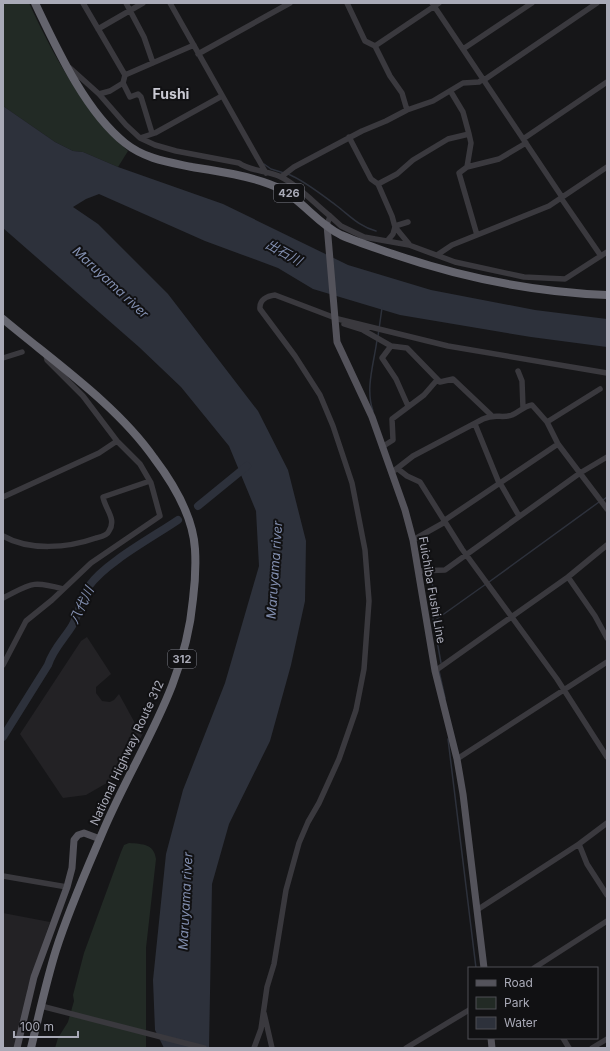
<svg xmlns="http://www.w3.org/2000/svg" width="610" height="1051" font-family="Inter,'Noto Sans JP',sans-serif">
  <rect width="100%" height="100%" fill="#161618"/>
  <!-- built -->
  <path fill="#232225" d="M87 637 111 674 96 687V693L102 701 110 702 114 700 119 694 136 725 144 732 127 762 112 780 86 795 63 798 20 734 81 641Z
    M3 913 50 922 27 990 28 992 14 1048H3Z"/>
  <!-- green -->
  <path fill="#222a25" d="M3 3H29C55 59 82 108 128 151L118 167 83 152 73 151 55 142 3 106Z
    M129 843C143 844 154 844 156 859L146 948V1048H55L58 1038 68 1022 74 1001 73 995 84 953 121 852 124 845Z"/>
  <!-- water -->
  <path fill="#2d313b" d="M3 106 55 142 73 151 83 152 118 167 223 204 348 265 431 290 535 310 607 319V347L531 337 400 315 313 289 278 268 205 241 99 194 86 199 73 207 98 224 168 294 258 411 288 470 306 541 305 601 291 665 270 741 229 824 212 884 209 1048H164L155 1030 153 980 166 854 183 790 225 683 259 566 256 511 229 446 181 387 139 347 3 228Z"/>
  <g fill="none" stroke-linecap="round" stroke-linejoin="round">
    <!-- stream -->
    <path stroke="#2d313b" stroke-width="1.5" d="M264 164 271 169 284 173
      M288 174C305 181 322 195 337 206 350 216 360 227 376 231
      M378 336 382 308
      M373 411C365 389 374 363 377 340
      M603 500 607 497
      M431 573 435 605 431 607 441 663
      M489 582 599 502
      M434 621 486 584
      M439 671 445 698
      M448 739 476 968"/>
    <!-- river -->
    <path stroke="#2d313b" stroke-width="8" d="M198 506 247 466
      M3 737 48 665C53 649 64 639 72 626 80 613 81 597 89 586 105 563 153 537 178 520"/>
    <!-- minor -->
    <path stroke="#3a393e" stroke-width="5.5" d="M83 3 125 75 123 83 110 91 99 94
      M126 3 144 37 153 63
      M170 3 266 173
      M347 3 365 41 375 46
      M432 3 562 197
      M98 29 143 3
      M375 46 439 3
      M375 46 390 76 402 93 407 110
      M463 49 532 3
      M198 54 290 3
      M70 68 99 94 126 125 140 138 155 145 176 151 239 163C251 172 268 170 281 177 299 186 314 203 330 216
      M125 75 194 45
      M484 80 597 3
      M123 83 130 97 138 94 141 97 152 133
      M451 92 463 112 469 134
      M349 137 371 179 378 184 392 216 395 227 393 234 388 240
      M140 138 155 133 222 96
      M523 139 607 82
      M281 177 294 167 362 131 386 121 407 110 433 101 463 83 479 82 483 79
      M378 184 397 174 413 160 448 139 469 134 471 143 467 167
      M561 198 601 256
      M327 225 330 216 341 226 364 237 409 245 455 262 524 277 565 279 607 252
      M395 226 408 222
      M395 227 409 244
      M477 235 459 173 467 167 499 159 526 143
      M437 255 452 245 549 206 607 167
      M344 324 363 330 391 346 407 348 440 382 453 379 491 415
      M391 346 382 358 396 379 408 406
      M3 358 22 352
      M518 371 522 381 523 408
      M547 422 600 389
      M475 424 499 483
      M382 447 393 440 392 419 424 395 437 380
      M398 469 407 476 420 482 462 549 557 679 607 757
      M395 470 413 456 483 419C496 413 501 419 512 415 519 412 524 406 532 405L547 422 558 444 607 509
      M500 483 519 516
      M3 497 99 453 117 441
      M445 520 558 444
      M3 536C29 551 68 548 96 538 100 537 107 536 109 531 117 519 105 509 103 497L150 481
      M413 540 445 522
      M418 571 445 570 580 473 607 457
      M568 577 595 616 607 638
      M3 598C31 584 31 580 63 589
      M3 665 26 621 52 600 91 563 160 516 151 483 140 464 117 441 83 396 47 360 46 355
      M435 671 568 577 607 545
      M457 759 607 662
      M579 844 587 864 607 895
      M3 876 67 887
      M477 910 579 844 607 823
      M534 968 607 921
      M41 1006 204 1048
      M264 1013 272 1048
      M563 1038 569 1048
      M254 1048 261 1029 267 987 274 964 286 890 299 843 308 822 319 803 339 759 356 710 364 669 369 601 365 550 352 483 333 426 320 395 295 356 260 309C259 300 267 296 275 295L338 319 448 346 607 373
      M406 1048 469 1010
      M592 1048 607 1039"/>
    <!-- major -->
    <path stroke="#54535b" stroke-width="7" d="M327 225 337 342 372 417 405 510 413 540 435 671 457 759 463 794 484 968
      M491 1038 492 1048
      M17 1048 34 977 67 887 72 868 74 840 78 835 84 833 100 839"/>
    <!-- highway -->
    <path stroke="#64646d" stroke-width="8" d="M35 3C57 49 85 111 125 143 145 159 168 162 192 167 217 171 245 175 269 184 300 195 314 222 341 235 357 242 376 248 393 254 463 278 533 292 607 295
      M3 319C53 361 117 405 154 458 173 483 193 517 195 549 196 566 195 583 193 599 185 688 138 750 104 829 87 869 69 909 56 950 46 982 39 1015 31 1048"/>
  </g>
  <g text-anchor="middle" stroke-width="4" stroke-linejoin="round" paint-order="stroke">
    <!-- shield labels -->
    <g fill="#111113" stroke="#7b7c86" stroke-width="1">
      <rect x="274" y="184" width="30" height="18" rx="3"/>
      <rect x="168" y="650" width="28" height="18" rx="3"/>
    </g>
    <g font-size="11" font-weight="bold" fill="#a9aab7">
      <text x="289" y="197">426</text>
      <text x="182" y="663">312</text>
    </g>
    <!-- street labels -->
    <g font-size="12" fill="#a9aab7" stroke="#111113">
      <text transform="translate(432 590) rotate(80)" y="4">Fuichiba Fushi Line</text>
      <text transform="translate(127 753) rotate(-65)" y="4">National Highway Route 312</text>
    </g>
    <!-- water labels -->
    <g font-size="13" font-style="italic" fill="#828fb0" stroke="#111113">
      <text transform="translate(284 252) rotate(29)" y="5">出石川</text>
      <text transform="translate(111 282) rotate(43)" y="5">Maruyama river</text>
      <text transform="translate(274 570) rotate(-86)" y="5">Maruyama river</text>
      <text transform="translate(81 605) rotate(-64)" y="5">八代川</text>
      <text transform="translate(185 901) rotate(-87)" y="5">Maruyama river</text>
    </g>
    <!-- quarter labels -->
    <g font-size="14" font-weight="bold" fill="#cacad3" stroke="#111113">
      <text x="171" y="99">Fushi</text>
    </g>
  </g>
  <!-- border -->
  <rect width="610" height="1051" fill="none" stroke="#a9aab7" stroke-width="8"/>
  <!-- legend -->
  <rect x="468" y="967" width="130" height="72" fill="#111113" stroke="#4e4e55"/>
  <rect x="476" y="980" width="20" height="6" fill="#54535b" stroke="#4e4e55"/>
  <text x="504" y="987" font-size="12" fill="#a9aab7">Road</text>
  <rect x="476" y="997" width="20" height="12" fill="#222a25" stroke="#4e4e55"/>
  <text x="504" y="1007" font-size="12" fill="#a9aab7">Park</text>
  <rect x="476" y="1017" width="20" height="12" fill="#2d313b" stroke="#4e4e55"/>
  <text x="504" y="1027" font-size="12" fill="#a9aab7">Water</text>
  <!-- scale -->
  <path d="M14 1031v6h64v-6" fill="none" stroke="#a9aab7" stroke-width="2"/>
  <text x="20" y="1031" font-size="12" fill="#a9aab7" stroke="#111113" stroke-width="3" paint-order="stroke">100 m</text>
</svg>
